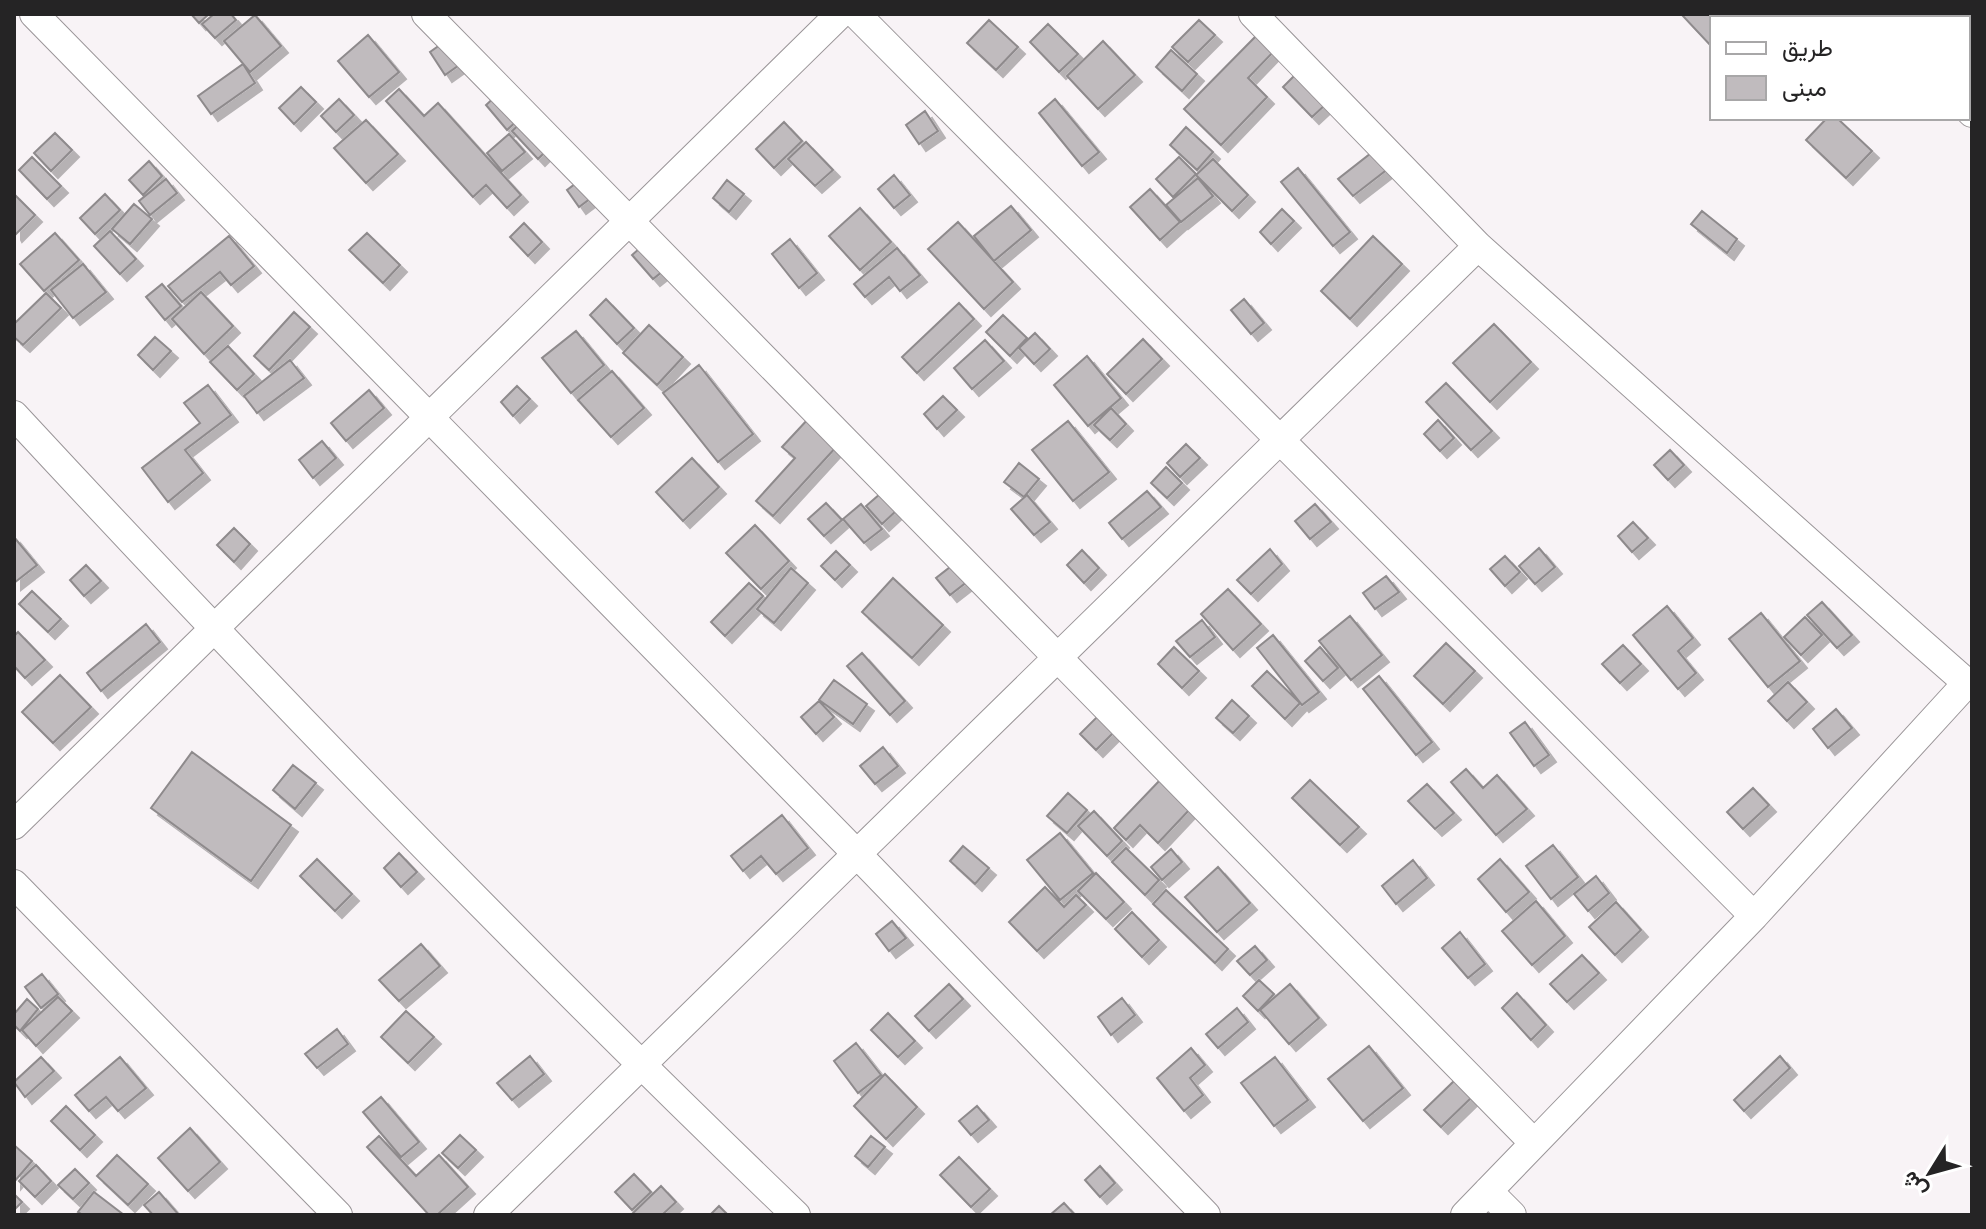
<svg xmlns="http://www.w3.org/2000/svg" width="1986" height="1229" font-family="Raleway,Vazirmatn,sans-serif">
  <defs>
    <filter id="shadow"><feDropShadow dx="7" dy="7" stdDeviation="0" flood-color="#0004"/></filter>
  </defs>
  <rect width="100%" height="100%" fill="#f8f3f6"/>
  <!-- building -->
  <path fill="#c0bbbe" stroke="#8e8a8c" stroke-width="2" filter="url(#shadow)" d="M191 14H209L199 23Z
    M214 14H231L236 20 215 38 202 24Z
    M1747 14 1743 18H1712V47L1682 15Z
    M255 15 281 46 250 72 224 41Z
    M989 20 1018 47 996 70 967 43Z
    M1199 20 1215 35 1188 62 1172 47Z
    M1048 24 1078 54 1059 72 1030 42Z
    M368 35 399 72 369 97 338 61Z
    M1257 35 1274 51 1248 78 1267 97 1221 145 1184 109Z
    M447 40 462 63 445 75 430 52Z
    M1103 41 1135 75 1098 109 1067 76Z
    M1171 50 1197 74 1182 91 1156 67Z
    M243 64 255 83 211 114 198 96Z
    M1296 74 1325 105 1312 117 1283 87Z
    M301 87 316 102 294 124 279 108Z
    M399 89 424 116 438 103 521 195 507 208 486 185 473 197 386 101Z
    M499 93 521 117 507 130 486 105Z
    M339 99 354 115 336 132 321 116Z
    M1055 99 1099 152 1082 166 1039 113Z
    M925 111 938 131 919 144 906 125Z
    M1827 118H1837L1872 151 1846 178 1806 140Z
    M525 119 551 146 538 159 512 131Z
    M366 120 398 154 366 183 334 148Z
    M784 122 802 141 774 168 756 149Z
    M1186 127 1213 152 1197 170 1170 145Z
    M55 133 72 150 51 171 34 153Z
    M509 134 525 152 502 171 487 153Z
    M806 142 833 170 815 186 788 159Z
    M1375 150 1389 168 1353 196 1338 179Z
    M32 157 61 186 47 199 19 170Z
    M1179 157 1196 174 1173 197 1156 179Z
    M1213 159 1248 195 1232 211 1196 175Z
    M149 161 162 176 143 195 129 180Z
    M1298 168 1350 232 1333 246 1281 182Z
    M587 175 599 192 579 207 567 190Z
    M894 175 910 195 894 208 878 189Z
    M1198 178 1213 196 1181 222 1166 205Z
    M166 179 177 193 150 215 139 201Z
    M727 180 744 194 729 212 713 198Z
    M1150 189 1180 222 1160 240 1130 207Z
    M14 194 35 215 15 235 14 233Z
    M105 194 120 210 95 234 80 218Z
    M134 204 152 219 130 244 112 229Z
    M1011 206 1031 230 994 261 974 236Z
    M860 208 891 242 860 270 829 236Z
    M1282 209 1294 221 1271 244 1260 232Z
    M1702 211 1737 239 1727 253 1691 224Z
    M958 222 1013 282 984 309 928 249Z
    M524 223 542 242 528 256 510 237Z
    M110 231 136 259 120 274 94 246Z
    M55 233 79 260 44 291 20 264Z
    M367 233 400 265 383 283 349 250Z
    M656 234 678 259 653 279 632 255Z
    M229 236 254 266 231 285 220 272 182 302 168 286Z
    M1373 236 1402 264 1350 319 1321 291Z
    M790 239 817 273 799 288 772 254Z
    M897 248 920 275 900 291 889 277 865 297 854 284Z
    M83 264 106 292 73 318 51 290Z
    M162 284 181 306 165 320 146 297Z
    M201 292 233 326 204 354 172 319Z
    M46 293 61 308 23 345 14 337V324Z
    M606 299 634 328 617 344 590 315Z
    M1244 299 1264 323 1251 334 1231 310Z
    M959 303 974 319 917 373 902 357Z
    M294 312 310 327 269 370 254 356Z
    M1003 315 1027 338 1010 356 986 332Z
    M1494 324 1531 362 1490 402 1453 363Z
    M649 325 683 357 657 385 623 353Z
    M576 331 604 365 571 393 542 358Z
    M1035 333 1050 349 1034 364 1019 348Z
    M155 337 171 351 153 370 138 355Z
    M1143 339 1162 359 1126 394 1107 374Z
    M985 340 1004 361 972 389 954 368Z
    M228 346 254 374 237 390 210 362Z
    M1087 356 1121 398 1088 426 1054 385Z
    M290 360 304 378 257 413 244 396Z
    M699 365 753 434 718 462 663 393Z
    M612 371 644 408 611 437 578 400Z
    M1446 383 1492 431 1471 450 1426 402Z
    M208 385 231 415 185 450 203 473 168 502 142 468 200 423 184 403Z
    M517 386 530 399 513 416 501 402Z
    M369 390 384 408 346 441 331 423Z
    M943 396 957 410 937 429 924 414Z
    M1111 408 1126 424 1110 440 1094 425Z
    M809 418 838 445 773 516 756 501 795 458 782 447Z
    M1438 420 1454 438 1440 451 1424 434Z
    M1068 421 1109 472 1073 501 1032 450Z
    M322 441 336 458 313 478 299 460Z
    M1186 444 1200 458 1180 477 1167 463Z
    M1670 450 1684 465 1668 480 1654 465Z
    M692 458 719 487 683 521 656 492Z
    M1019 463 1039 479 1024 497 1004 482Z
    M1166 467 1182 483 1167 498 1151 483Z
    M1147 491 1161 507 1122 539 1109 523Z
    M880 494 896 511 882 524 866 506Z
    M1027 495 1050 522 1034 535 1011 509Z
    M826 503 842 520 824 536 808 519Z
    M861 504 882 529 864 543 843 519Z
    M1315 504 1331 522 1310 539 1295 521Z
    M1633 522 1648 538 1632 552 1618 536Z
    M755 525 789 561 761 589 726 553Z
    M234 528 250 544 234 562 217 545Z
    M14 537 37 565 14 583Z
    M1539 548 1555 567 1535 584 1519 566Z
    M1270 549 1282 564 1251 594 1237 580Z
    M1082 550 1099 568 1084 583 1067 565Z
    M836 551 850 565 835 580 821 566Z
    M1505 556 1520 572 1505 586 1490 569Z
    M954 564 968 581 950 595 936 578Z
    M86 565 101 581 84 596 70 580Z
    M791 568 808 583 774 623 757 609Z
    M1386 576 1399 592 1375 609 1363 593Z
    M893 578 943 625 912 658 862 612Z
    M749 583 763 596 725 636 711 622Z
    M1228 589 1261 624 1233 650 1201 614Z
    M32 591 61 619 48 632 19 604Z
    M1822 602 1852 635 1837 648 1807 615Z
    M1667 606 1693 638 1678 651 1696 673 1678 689 1633 635Z
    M1761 613 1800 661 1768 687 1729 639Z
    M1350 616 1382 655 1351 680 1319 641Z
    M1805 617 1822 635 1801 655 1784 637Z
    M1202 620 1215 637 1190 657 1176 641Z
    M146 624 160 642 101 691 87 673Z
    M18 632 45 660 25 678 14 666V636Z
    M1273 635 1319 692 1302 705 1257 648Z
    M1446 643 1475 671 1443 704 1414 676Z
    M1623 645 1641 664 1620 683 1602 664Z
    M1174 647 1199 671 1182 688 1158 664Z
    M1320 647 1338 668 1323 681 1305 661Z
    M862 653 905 701 890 715 847 666Z
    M1267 671 1300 703 1285 719 1252 686Z
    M60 675 91 707 53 743 22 712Z
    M1379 676 1432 742 1416 755 1363 689Z
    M834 680 867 704 853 724 819 700Z
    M1788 682 1807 702 1787 721 1768 701Z
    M1232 700 1249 716 1233 733 1216 718Z
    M819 701 834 717 816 734 801 717Z
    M1836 709 1852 728 1828 748 1813 729Z
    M1097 717 1114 732 1096 750 1080 734Z
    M1525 722 1549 755 1534 766 1510 733Z
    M883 747 898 766 875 784 860 766Z
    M192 752 291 825 251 881 151 808Z
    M293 765 316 783 295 809 273 790Z
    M1466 769 1483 788 1497 775 1527 809 1496 835 1451 782Z
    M1161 779 1191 808 1158 843 1140 825 1126 840 1114 828Z
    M1310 780 1359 827 1340 845 1292 798Z
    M1427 784 1454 813 1435 829 1408 801Z
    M1753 788 1769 805 1743 829 1727 812Z
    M1068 793 1087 810 1067 833 1047 816Z
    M1094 811 1122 841 1107 856 1078 826Z
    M782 815 808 848 776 874 761 856 743 871 731 856Z
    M1060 833 1093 873 1060 900 1027 860Z
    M1553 845 1578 877 1551 899 1526 866Z
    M963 846 989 868 975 884 950 861Z
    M1126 848 1159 880 1145 895 1112 862Z
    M1171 849 1182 862 1162 880 1151 867Z
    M399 853 417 872 401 887 384 868Z
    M317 859 352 894 335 911 300 876Z
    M1500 859 1529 892 1506 912 1478 879Z
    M1413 860 1427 878 1396 904 1382 886Z
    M1218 867 1250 903 1217 932 1185 897Z
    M1096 873 1124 902 1106 919 1078 891Z
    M1596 876 1609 893 1588 911 1574 894Z
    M1045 887 1064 907 1076 895 1086 905 1037 951 1009 922Z
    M1166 890 1228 949 1215 963 1153 904Z
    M1536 901 1565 936 1532 965 1502 931Z
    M1616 902 1641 930 1615 955 1589 927Z
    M1132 912 1159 940 1142 957 1115 929Z
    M892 921 906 938 889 951 876 934Z
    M1460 932 1485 964 1468 978 1442 948Z
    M421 944 440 966 399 1001 379 980Z
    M1255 946 1267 960 1250 975 1237 961Z
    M1582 955 1599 973 1567 1002 1550 984Z
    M42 974 58 994 41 1008 25 987Z
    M1259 980 1274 994 1258 1011 1243 996Z
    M949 984 963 999 929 1031 915 1016Z
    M1290 984 1319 1018 1289 1044 1260 1010Z
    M1517 993 1546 1025 1531 1040 1502 1008Z
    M58 997 72 1011 36 1046 22 1030Z
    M1122 998 1135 1015 1111 1035 1098 1017Z
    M27 999 38 1009 20 1031 14 1025V1014Z
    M1237 1008 1248 1022 1218 1048 1206 1034Z
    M406 1011 434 1037 408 1063 381 1037Z
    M888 1013 915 1041 898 1057 871 1030Z
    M337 1029 348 1044 317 1068 305 1054Z
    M856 1043 881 1075 858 1093 834 1061Z
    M1369 1046 1403 1088 1363 1121 1328 1079Z
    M1191 1048 1205 1065 1190 1078 1203 1095 1184 1111 1157 1078Z
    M530 1056 544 1074 512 1100 497 1083Z
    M1780 1056 1790 1068 1744 1111 1734 1100Z
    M41 1057 54 1071 25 1097 14 1082Z
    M120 1057 146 1088 118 1111 106 1097 89 1111 75 1095Z
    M1275 1057 1308 1100 1274 1126 1241 1083Z
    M885 1074 917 1107 886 1139 854 1106Z
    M1455 1080 1472 1097 1441 1127 1424 1110Z
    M381 1097 419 1142 401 1157 363 1112Z
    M66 1106 95 1135 80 1150 51 1121Z
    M977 1106 989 1120 971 1135 959 1121Z
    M190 1128 220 1162 188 1191 158 1158Z
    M460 1135 476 1150 458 1168 442 1153Z
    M379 1136 416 1176 439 1155 468 1187 437 1215H429L367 1147Z
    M871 1136 885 1147 868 1167 855 1156Z
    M14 1145 32 1161 14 1182Z
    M117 1155 148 1184 128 1205 97 1176Z
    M959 1157 990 1189 971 1207 940 1175Z
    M36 1165 51 1181 35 1197 19 1181Z
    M1100 1166 1115 1183 1100 1197 1085 1180Z
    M75 1169 89 1183 73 1199 58 1185Z
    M634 1174 651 1192 632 1210 615 1192Z
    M661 1186 676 1202 662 1215H631Z
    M94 1192 124 1215H83L78 1212Z
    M159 1192 179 1215H153L144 1205Z
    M14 1194 22 1202 14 1210Z
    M1064 1203 1075 1215H1050Z
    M719 1206 728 1215H710Z"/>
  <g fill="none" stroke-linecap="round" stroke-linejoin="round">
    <!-- minor casing -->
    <g stroke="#9a9598" stroke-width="30">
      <path id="minor" d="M34 14 857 854 1206 1215
        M426 14 1534 1143
        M856 14 1754 916
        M1253 14 1478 246 1917 639 1967 683 1972 682
        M1871 14 1875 18
        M1968 109 1972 113
        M14 415C267 688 527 957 796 1215
        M14 825 840 14
        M14 884 338 1215
        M1488 1191 1512 1215
        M488 1215 1478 246
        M1465 1215 1754 916 1967 683"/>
    </g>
    <!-- minor -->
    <use href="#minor" stroke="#fff" stroke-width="28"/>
  </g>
  <!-- border -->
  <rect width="1986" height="1229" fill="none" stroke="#252425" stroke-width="32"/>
  <!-- legend -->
  <rect x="1710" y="16" width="260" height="104" fill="#ffffff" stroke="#a8a7a8" stroke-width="2"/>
  <rect x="1726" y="42" width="40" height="12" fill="#ffffff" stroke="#a8a7a8" stroke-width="2"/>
  <text x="1782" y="56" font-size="24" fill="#252425">طريق</text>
  <rect x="1726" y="76" width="40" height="24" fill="#c0bbbe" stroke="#a8a7a8" stroke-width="2"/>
  <text x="1782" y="96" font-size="24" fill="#252425">مبنى</text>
  <!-- north arrow -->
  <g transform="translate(1930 1173) rotate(233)" stroke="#ffffff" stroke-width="6" paint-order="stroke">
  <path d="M0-6L14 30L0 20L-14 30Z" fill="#252425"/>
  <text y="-12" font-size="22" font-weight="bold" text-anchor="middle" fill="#252425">ش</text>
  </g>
</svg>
